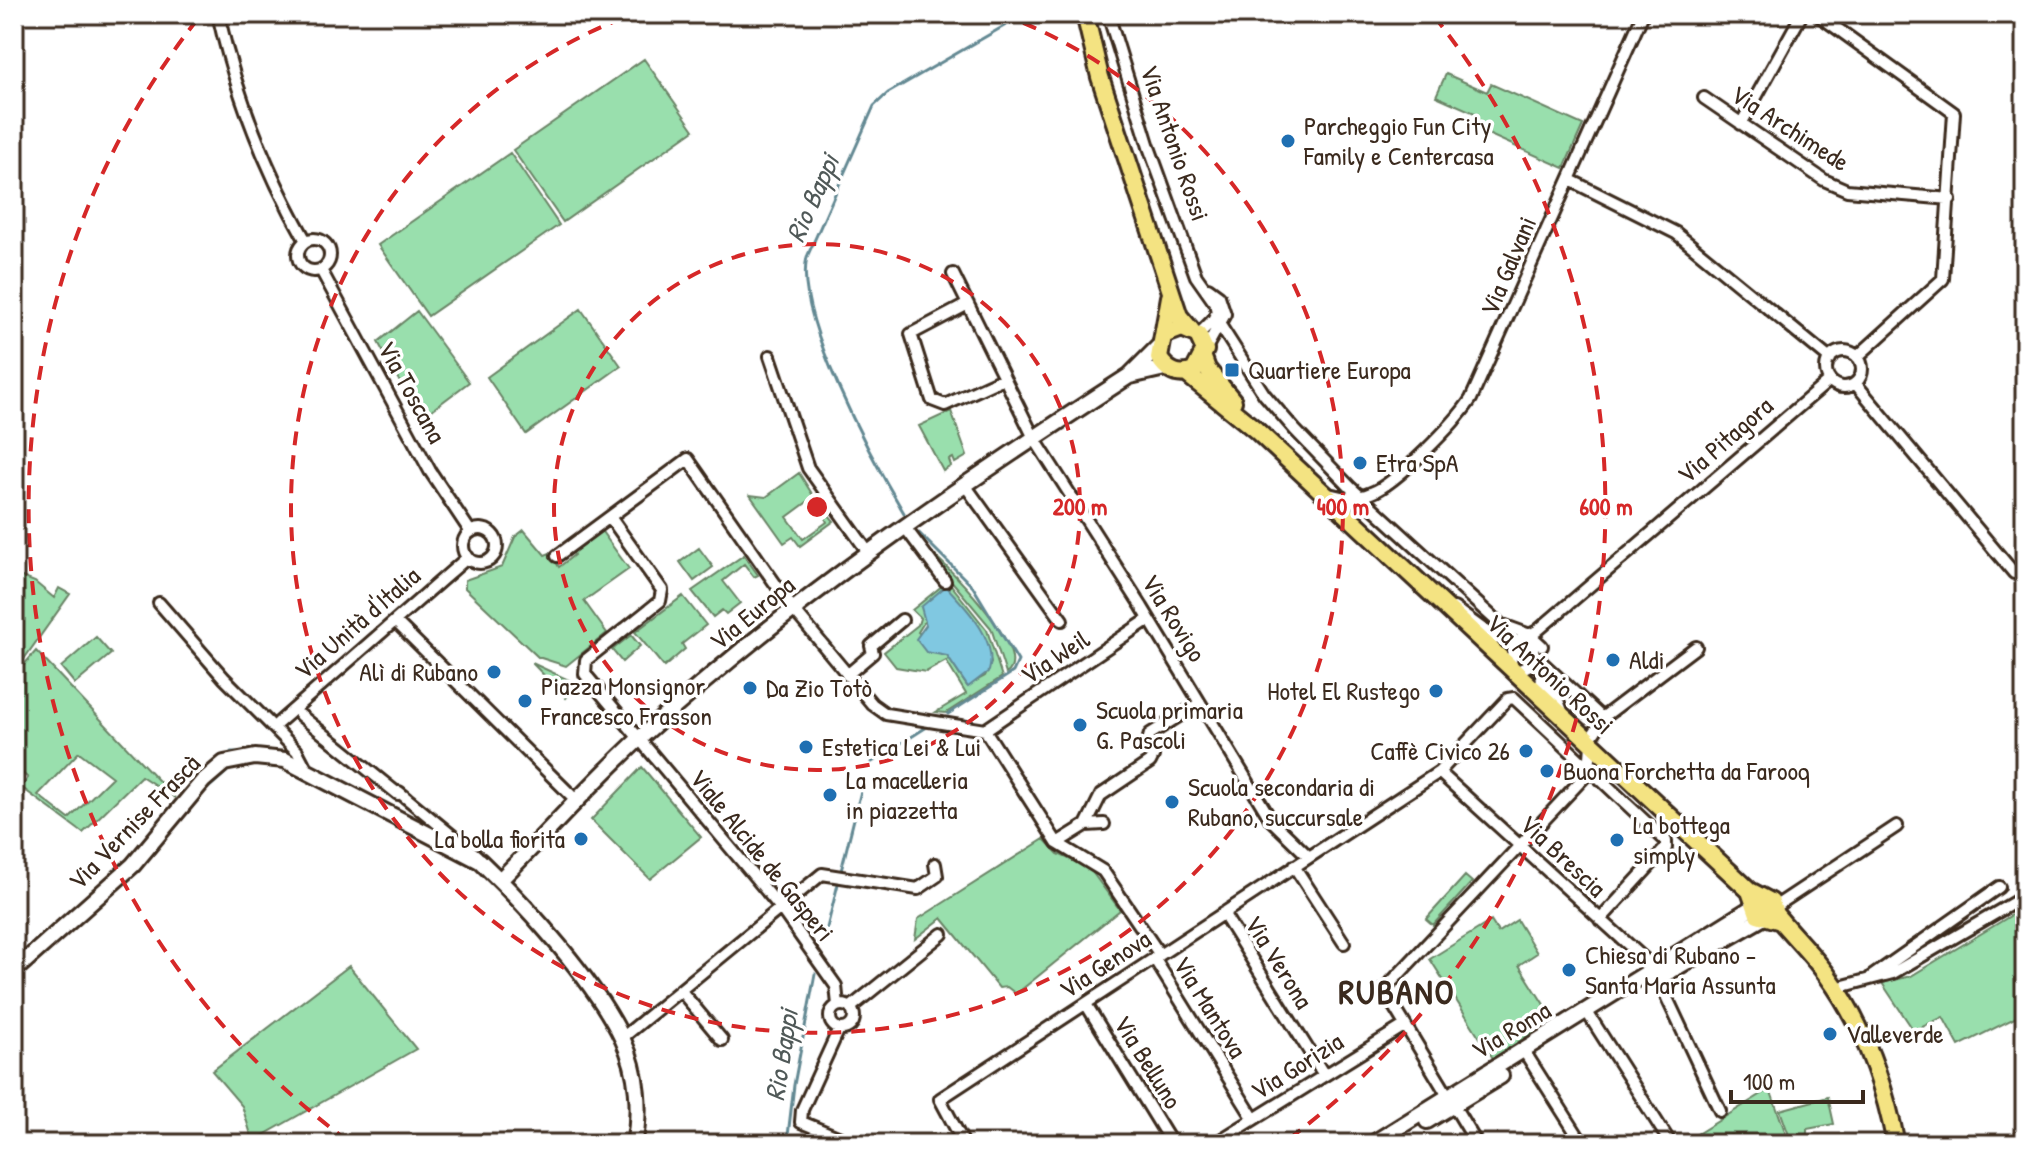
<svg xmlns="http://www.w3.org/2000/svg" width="2039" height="1158" font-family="'Patrick Hand',sans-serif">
  <rect width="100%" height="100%" fill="#fff"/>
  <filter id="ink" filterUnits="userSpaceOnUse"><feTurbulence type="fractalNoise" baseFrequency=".0125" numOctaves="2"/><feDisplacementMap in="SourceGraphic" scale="16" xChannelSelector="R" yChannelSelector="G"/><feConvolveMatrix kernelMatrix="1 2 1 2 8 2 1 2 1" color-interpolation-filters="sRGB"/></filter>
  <g filter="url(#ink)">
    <!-- green -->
    <path fill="#99dfad" stroke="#6a8466" stroke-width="2" fill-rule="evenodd" d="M644 59 694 130 563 222 513 150Z
      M1446 74 1487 92 1491 84 1583 125 1564 168 1472 127 1477 114 1436 96Z
      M510 153 559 225 428 316 378 245Z
      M581 309 621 366 526 434 487 377Z
      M417 311 469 382 420 419 378 342Z
      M951 411 967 456 955 463 953 458 949 460 951 466 943 471 919 426Z
      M799 473 814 497 787 517 803 539 827 522 825 518 829 515 834 521 800 546 793 537 784 543 750 495 766 497Z
      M600 529 629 569 584 601 607 633 566 666 538 657 465 588V580L502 567 515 537 524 530 545 555 550 553 559 567 574 555 572 551Z
      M919 542C939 556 1038 654 1006 674L991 628Z
      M699 548 713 567 694 581 680 562Z
      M744 555 758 575 754 577 744 564 723 581 740 603 726 614 722 610 713 617 692 591Z
      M14 574 35 582 54 598 59 588 70 594 14 673Z
      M948 581 987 630 1002 677 946 713 936 712 966 694 946 661 926 672 896 667 884 652 918 625 920 618 912 610ZM946 587 981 630 991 663 985 676 967 686 947 656 918 632Z
      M683 596 706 625 682 644 685 649 664 667 635 632Z
      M631 635 640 646 622 662 612 650Z
      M96 637 111 654 75 684 61 667Z
      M36 651 175 798 141 776 83 833 21 787 28 778 14 766V676ZM79 752 112 777 69 819 38 795Z
      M532 663 569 680 576 687 566 698Z
      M642 767 701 837 650 879 591 820Z
      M1044 839 1058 854 1089 868 1120 910 1016 994 1007 987 999 988 942 918 915 939 918 919Z
      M1465 876 1472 882 1433 925 1426 919Z
      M2025 907V1013L1959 1046 1943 1017 1914 1031 1882 983 1911 976Z
      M1517 920 1537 953 1519 965 1555 1022 1494 1060 1430 959 1491 921 1498 932Z
      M349 966 416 1049 253 1141 242 1106 212 1071Z
      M1770 1089 1789 1143 1735 1144 1731 1135 1711 1144H1681Z
      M1828 1097 1834 1124 1807 1129V1134L1791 1141 1780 1110Z"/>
    <!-- water -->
    <path fill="#80c8e1" stroke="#648993" stroke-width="2" d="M946 586C966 608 998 639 989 671L968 687 947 656 926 652 916 639 926 625 921 607Z"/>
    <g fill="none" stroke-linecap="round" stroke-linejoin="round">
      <!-- stream -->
      <path stroke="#648993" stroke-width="3" d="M904 513C873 461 793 314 807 257L874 106 888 93 1025 14
        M919 533 973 587 1018 661 1013 672 948 714
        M264 751 280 753
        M231 752H248
        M872 762 930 725
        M243 766 259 764
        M275 766 291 770
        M198 797 231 768
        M841 871 861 791
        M823 944 838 884
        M787 1144 794 1085 815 974"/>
      <!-- street casing -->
      <g stroke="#3b2a1e" stroke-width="16">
        <path id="street" d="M218 14C236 95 265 169 306 241
          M1108 14 1149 147 1196 276 1215 303 1217 312 1213 320 1198 335
          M1817 14 1954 113 1943 279 1857 357
          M1704 98 1824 180 1847 190 1950 199
          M1741 124 1802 14
          M1570 180 1676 233 1830 359
          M298 255a16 16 0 1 1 32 0a16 16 0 1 1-32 0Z
          M321 270 430 471 470 531
          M953 274 1034 438 1142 607 1271 820 1308 856
          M968 304 911 334 932 400 945 405 1004 378
          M1220 325 1264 394 1295 430 1351 488 1500 624 1530 635 1542 646
          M1205 350 1225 314 1219 296 1208 288
          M1826 369a18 18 0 1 1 36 0a18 18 0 1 1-36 0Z
          M770 356 808 468 868 552
          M1855 383 2014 573
          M965 485 1062 620
          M1328 494C1341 498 1358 499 1371 493 1396 484 1456 422 1471 399L1643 14
          M610 517 662 590 660 601 586 660 585 674 780 907 836 986 838 1005
          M904 526 945 581
          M463 546a17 17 0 1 1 34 0a17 17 0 1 1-34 0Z
          M557 556 688 459 793 609 872 704 886 714 985 730 1057 843 1103 871 1160 955
          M159 603 224 678 297 751 307 770
          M1454 608 1495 638 1514 643 1537 631 1830 380
          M395 621 577 801
          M1530 635 1534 655 1603 719
          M1514 643 1510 669 1520 670 1540 660
          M1540 657 1542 683 1557 698 1563 714
          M847 675 873 653 871 646 902 620
          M300 715 398 794
          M278 723 468 557
          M985 730 1149 619
          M1588 742 1606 715 1696 647
          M1439 772 1652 966 1720 1111
          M399 792 477 856
          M1086 825 1104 824
          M1057 843 1086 825 1101 795 1150 762 1153 756 1148 741 1150 734 1200 703
          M1294 866 1344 943
          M1773 908 1897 826
          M1223 913 1324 1075
          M1154 958 1254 1119
          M1871 977 1999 887
          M1836 988 1893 973 2025 896
          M681 991 722 1040
          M1086 1004 1172 1144
          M830 1017a12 12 0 1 1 24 0a12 12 0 1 1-24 0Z
          M850 1008 942 934
          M1587 1012 1671 1144
          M839 1029 802 1110 801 1122 840 1138
          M622 1038 822 874 918 889 937 876 935 864
          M1524 1051 1583 1144
          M964 1144 940 1099 1439 772 1508 699 1514 698 1666 841V848L1600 920
          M1214 1144 1404 1026
          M1477 1144 1384 990 1589 772 1591 744"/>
      </g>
      <!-- secondary casing -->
      <g stroke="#3b2a1e" stroke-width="20">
        <path id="secondary" d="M1130 376 1165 368
          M500 880C547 833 592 782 641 737 791 600 959 486 1129 376L1158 347
          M14 971 133 865 203 781 224 763 255 757 285 760 480 861C527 906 596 982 623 1040 638 1072 641 1111 634 1144
          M1655 980 1766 916
          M1427 1121 1501 1076
          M1372 1144 1756 905"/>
      </g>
      <!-- primary casing -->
      <g stroke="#3b2a1e" stroke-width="22">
        <path id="primary" d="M1085 14 1100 77 1179 316 1191 330
          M1166 334 1182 328 1198 335 1205 350 1194 371C1179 377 1168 372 1159 358L1170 297
          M1203 358 1207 369 1233 401
          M1187 374 1256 430 1750 891 1771 902 1775 914C1792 935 1811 953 1827 975 1864 1025 1884 1083 1896 1144
          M1750 891 1758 914 1781 921"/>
      </g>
      <!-- street -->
      <use href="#street" stroke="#fff" stroke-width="10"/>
      <!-- secondary -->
      <use href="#secondary" stroke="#fff" stroke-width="14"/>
      <!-- primary -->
      <use href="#primary" stroke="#f4e382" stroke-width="16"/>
    </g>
  </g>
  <!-- distance rings -->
  <g fill="none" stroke="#d62828" stroke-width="4" stroke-dasharray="14 10">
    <circle cx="817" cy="507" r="263"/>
    <path d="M1001 14A526 526 0 1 1 633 14"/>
    <path d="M348 1141A789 789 0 0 1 200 16M1434 16A789 789 0 0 1 1286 1141"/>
  </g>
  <!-- markers -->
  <g fill="#1f6fb2" stroke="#fff" stroke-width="3">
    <circle cx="1288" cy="141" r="8"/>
    <rect x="1224" y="362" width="16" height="16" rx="4"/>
    <circle cx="1360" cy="463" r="8"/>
    <circle cx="1613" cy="660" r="8"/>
    <circle cx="494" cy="672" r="8"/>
    <circle cx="750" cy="688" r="8"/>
    <circle cx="1436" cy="691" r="8"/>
    <circle cx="525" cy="701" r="8"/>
    <circle cx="1080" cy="725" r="8"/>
    <circle cx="806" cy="747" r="8"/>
    <circle cx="1526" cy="751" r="8"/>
    <circle cx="1547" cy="771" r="8"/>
    <circle cx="830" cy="795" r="8"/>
    <circle cx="1172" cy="802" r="8"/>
    <circle cx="581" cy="839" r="8"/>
    <circle cx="1617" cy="840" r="8"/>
    <circle cx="1569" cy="970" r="8"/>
    <circle cx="1830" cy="1034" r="8"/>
  </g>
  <g text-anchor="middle" stroke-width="7" stroke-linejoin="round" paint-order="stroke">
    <!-- poi labels -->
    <g font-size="26" fill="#3b2a1e" stroke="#fff" text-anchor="start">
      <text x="1304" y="135">Parcheggio Fun City<tspan x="1304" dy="30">Family e Centercasa</tspan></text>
      <text x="1248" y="379">Quartiere Europa</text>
      <text x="1376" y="472">Etra SpA</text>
      <text x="1629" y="669">Aldi</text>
      <text x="478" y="681" text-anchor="end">Alì di Rubano</text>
      <text x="541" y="695">Piazza Monsignor<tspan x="541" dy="30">Francesco Frasson</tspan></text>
      <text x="766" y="697">Da Zio Totò</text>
      <text x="1420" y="700" text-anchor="end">Hotel El Rustego</text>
      <text x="1096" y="719">Scuola primaria<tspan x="1096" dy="30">G. Pascoli</tspan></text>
      <text x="822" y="756">Estetica Lei &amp; Lui</text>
      <text x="1510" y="760" text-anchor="end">Caffè Civico 26</text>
      <text x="1563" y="780">Buona Forchetta da Farooq</text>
      <text x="846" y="789">La macelleria<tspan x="846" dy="30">in piazzetta</tspan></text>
      <text x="1188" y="796">Scuola secondaria di<tspan x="1188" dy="30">Rubano, succursale</tspan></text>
      <text x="1633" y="834">La bottega<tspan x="1633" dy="30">simply</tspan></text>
      <text x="565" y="848" text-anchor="end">La bolla fiorita</text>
      <text x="1585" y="964">Chiesa di Rubano -<tspan x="1585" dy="30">Santa Maria Assunta</tspan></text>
      <text x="1846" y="1043">Valleverde</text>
    </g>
    <!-- street labels -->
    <g font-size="26" fill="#3b2a1e" stroke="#fff">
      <text transform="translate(1790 128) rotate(33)" y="9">Via Archimede</text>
      <text transform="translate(1175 143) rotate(71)" y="9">Via Antonio Rossi</text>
      <text transform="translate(1508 266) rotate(-67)" y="9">Via Galvani</text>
      <text transform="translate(412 392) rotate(61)" y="9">Via Toscana</text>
      <text transform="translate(1725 440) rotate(-41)" y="9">Via Pitagora</text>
      <text transform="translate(752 613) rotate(-39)" y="9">Via Europa</text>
      <text transform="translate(1174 618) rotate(58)" y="9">Via Rovigo</text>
      <text transform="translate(357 623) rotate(-41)" y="9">Via Unità d'Italia</text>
      <text transform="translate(1055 657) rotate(-33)" y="9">Via Weil</text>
      <text transform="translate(1550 674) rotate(43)" y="9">Via Antonio Rossi</text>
      <text transform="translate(134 822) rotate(-46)" y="9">Via Vernise Frascà</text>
      <text transform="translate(762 855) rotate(51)" y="9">Viale Alcide de Gasperi</text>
      <text transform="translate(1563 856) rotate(43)" y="9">Via Brescia</text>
      <text transform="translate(1279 962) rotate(58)" y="9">Via Verona</text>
      <text transform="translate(1105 964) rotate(-33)" y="9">Via Genova</text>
      <text transform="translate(1210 1007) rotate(58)" y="9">Via Mantova</text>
      <text transform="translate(1511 1030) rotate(-31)" y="9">Via Roma</text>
      <text transform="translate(1148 1062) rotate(58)" y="9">Via Belluno</text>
      <text transform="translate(1297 1066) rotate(-32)" y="9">Via Gorizia</text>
    </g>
    <!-- water labels -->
    <g font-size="28" font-style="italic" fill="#505958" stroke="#fff">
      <text transform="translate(812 198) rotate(-66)" y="10">Rio Bappi</text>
      <text transform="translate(781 1055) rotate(-81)" y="10">Rio Bappi</text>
    </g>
    <!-- district labels -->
    <g font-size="34" font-weight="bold" letter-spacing="2" fill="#3b2a1e" stroke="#fff">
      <text x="1397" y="1004">RUBANO</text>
    </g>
  </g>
  <circle cx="817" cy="507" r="12" fill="#d62828" stroke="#fff" stroke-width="4"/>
  <g font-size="24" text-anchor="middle" font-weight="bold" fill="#d62828" stroke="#fff" stroke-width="7" stroke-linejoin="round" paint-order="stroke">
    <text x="1080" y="515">200 m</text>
    <text x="1343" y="515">400 m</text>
    <text x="1606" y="515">600 m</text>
  </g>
  <!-- margin -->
  <rect width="2039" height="1158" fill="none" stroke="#fff" stroke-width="48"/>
  <rect x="24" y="24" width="1991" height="1110" fill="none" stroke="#3b2a1e" stroke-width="3" filter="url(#ink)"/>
  <!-- scale -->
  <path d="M1731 1090v12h132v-12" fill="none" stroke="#3b2a1e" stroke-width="4"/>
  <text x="1743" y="1090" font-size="24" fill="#3b2a1e" stroke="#ffffff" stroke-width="6" paint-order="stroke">100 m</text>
</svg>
